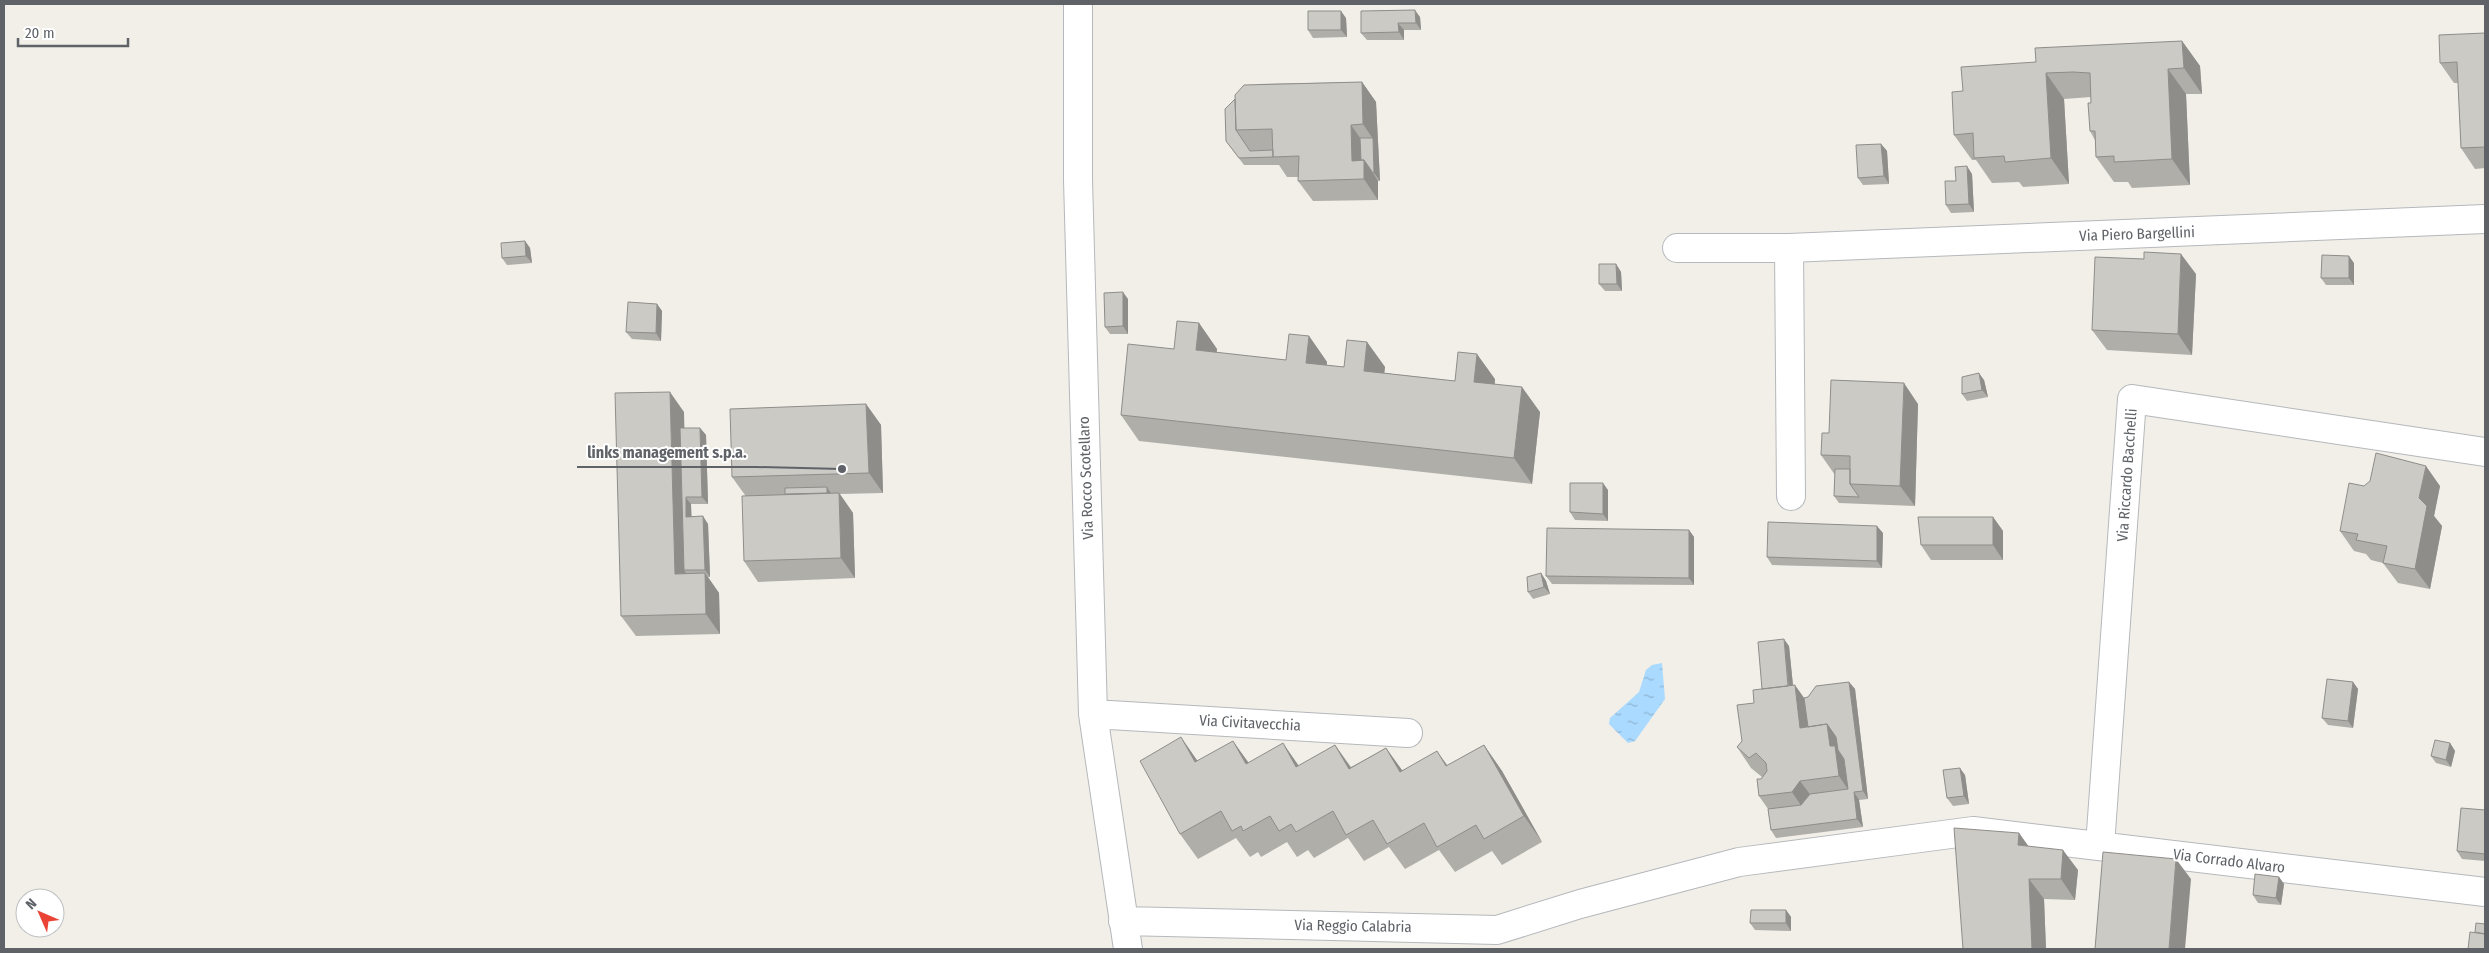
<svg xmlns="http://www.w3.org/2000/svg" width="2489" height="953" font-family="'Fira Sans Condensed',sans-serif">
  <defs>
    <pattern id="water-ripples" width="26" height="14" patternUnits="userSpaceOnUse" patternTransform="scale(1.25)"><rect width="26" height="14" fill="#aadaff"/><path d="M2 4q2-2 4 0t4 0M15 11q2-2 4 0t4 0" fill="none" stroke="#8eb4d2"/></pattern>
  </defs>
  <rect width="100%" height="100%" fill="#f1efe8"/>
  <!-- water -->
  <path fill="url(#water-ripples)" d="M1662 663 1665 699 1635 741 1628 743 1609 724 1610 718 1639 692 1646 670 1652 665Z"/>
  <g fill="none" stroke-linecap="round" stroke-linejoin="round">
    <!-- minor casing -->
    <g stroke="#b5b8bc" stroke-width="30">
      <path id="minor" d="M1078 4V180L1093 714 1128 949
        M1677 248H1789L2485 219
        M1789 248 1791 496
        M1093 714 1408 733
        M2100 846 2132 399 2485 452
        M1123 921 1497 930 1580 904 1739 862 1973 831 2485 892"/>
    </g>
    <!-- minor -->
    <use href="#minor" stroke="#fff" stroke-width="28"/>
  </g>
  <!-- wall -->
  <path fill="#afaea9" d="M1361 11 1420 17 1421 30H1404V40H1367L1361 33Z
    M1346 18 1347 37 1313 38 1308 30Z
    M2485 33V168L2475 169 2461 148 2458 83H2454L2440 63Z
    M2182 41 2200 66 2202 94H2186L2190 185 2132 188 2128 182H2114L2096 157 2095 140 2090 131 2091 103V97L2064 99 2069 184 2023 187 2019 182 1992 183 1976 160H1972L1954 135 1963 91 2036 62Z
    M1362 82 1376 102 1380 181H1378V200L1313 201 1298 181V177H1287L1279 165H1244L1226 141 1257 84Z
    M1881 144 1887 151 1889 184 1863 185 1858 178Z
    M1972 174 1974 212 1951 213 1946 205 1956 181Z
    M525 241 530 248 532 263 507 265 502 258Z
    M2354 263V285H2326L2321 278Z
    M1616 264 1621 272 1622 291H1605L1599 284Z
    M2196 274 2192 355 2107 350 2092 330Z
    M1128 299V334H1110L1105 327Z
    M657 304 662 311 661 341 632 339 626 332Z
    M1199 323 1217 349 1216 353 1286 360 1309 336 1327 362 1326 365 1344 367 1367 342 1385 367 1384 373 1455 381 1495 379V384L1540 412 1532 484 1139 441 1121 415 1174 349Z
    M1984 380 1988 397 1967 401 1962 394Z
    M866 404 881 425 883 493 840 494 853 513 855 578 758 582 744 561 745 495 732 477Z
    M1918 404 1915 506 1839 503 1834 496 1835 475 1821 455 1829 433Z
    M684 412V428H700L706 435 708 504H691V517L708 524 710 577H708L719 593 720 634 636 636 621 616Z
    M2364 486H2440L2434 516 2442 526 2430 589 2398 583 2383 563 2371 560 2366 554 2354 551 2340 531Z
    M1608 490V521L1575 520 1570 512Z
    M1993 517 2003 531V560H1931L1921 545Z
    M1689 530 1694 537V585L1552 584 1546 576Z
    M1883 533 1882 568 1772 565 1767 557Z
    M1541 573 1546 581 1550 594 1533 599 1528 592Z
    M1789 646 1793 685 1804 698 1808 697 1849 682 1855 689 1868 799 1859 800 1863 827 1776 838 1771 830 1768 809 1759 796 1761 779 1762 777 1751 768 1737 747 1742 741 1754 703Z
    M2353 682 2358 689 2353 728 2328 725 2322 718Z
    M2450 743 2455 751 2451 767 2436 763 2431 756Z
    M1335 745 1351 767 1386 748 1402 770 1448 765 1484 745 1502 771 1542 842 1502 865 1492 851 1455 872 1439 850 1405 869 1389 847 1364 861 1348 838 1314 858 1308 850 1297 857 1287 842 1261 857 1258 852 1250 857 1236 838 1198 859 1180 834 1197 760 1299 766Z
    M1965 775 1969 804 1953 806 1947 798Z
    M2485 810V861L2462 859 2457 851Z
    M2019 833 2028 846 2078 870 2075 900 2044 899 2046 949H1963Z
    M2279 877 2284 884 2281 905 2258 903 2253 895Z
    M1786 910 1791 917V931L1755 930 1750 923Z"/>
  <!-- shaded-wall -->
  <path fill="#8f8d8a" d="M1415 10 1420 17 1421 30 1416 23Z
    M1341 11 1346 18 1347 37 1341 30Z
    M1398 23 1404 30V40L1399 32Z
    M2182 41 2200 66 2202 94 2184 68Z
    M2168 69 2186 94 2190 185 2172 159Z
    M2046 73 2064 99 2069 184 2051 158Z
    M1362 82 1376 102 1380 181 1374 173 1373 139 1363 124Z
    M1351 125 1365 145 1366 162 1378 181V200L1352 161Z
    M1881 144 1887 151 1889 184 1884 176Z
    M1967 166 1972 174 1974 212 1969 204Z
    M525 241 530 248 532 263 526 256Z
    M2181 254 2196 274 2192 355 2178 334Z
    M2349 256 2354 263V285L2349 278Z
    M1616 264 1621 272 1622 291 1617 284Z
    M1123 292 1128 299V334L1123 326Z
    M657 304 662 311 661 341 656 333Z
    M1199 323 1217 349 1214 376 1196 350Z
    M1309 336 1327 362 1324 388 1306 363Z
    M1367 342 1385 367 1382 396 1364 371Z
    M1477 354 1495 379 1492 407 1474 382Z
    M1979 373 1984 380 1988 397 1982 390Z
    M1904 383 1918 404 1915 506 1900 486Z
    M1522 387 1540 412 1532 484 1514 458Z
    M670 392 684 412 686 498 691 504 692 524 684 570 689 578 675 574Z
    M866 404 881 425 883 493 869 473Z
    M700 428 706 435 708 504 702 497Z
    M2426 466 2440 486 2434 516 2442 526 2430 589 2415 569 2419 498Z
    M1603 483 1608 490V521L1603 514Z
    M827 487 832 495 828 506Z
    M839 493 853 513 855 578 841 558Z
    M703 516 708 524 710 577 705 570Z
    M1993 517 2003 531V560L1993 545Z
    M1877 526 1883 533 1882 568 1877 561Z
    M1689 530 1694 537V585L1689 578Z
    M705 573 719 593 720 634 706 614Z
    M1541 573 1546 581 1550 594 1544 587Z
    M1784 639 1789 646 1794 696 1789 688Z
    M1849 682 1855 689 1868 799 1863 791Z
    M2353 682 2358 689 2353 728 2348 721Z
    M1795 685 1809 705 1814 740 1800 728Z
    M1827 724 1842 745 1849 766 1853 797 1839 776 1830 746Z
    M1181 737 1199 763 1195 762Z
    M1233 741 1251 766 1246 764Z
    M1283 743 1301 769 1296 767Z
    M2450 743 2455 751 2451 767 2446 760Z
    M1335 745 1353 771 1349 769Z
    M1484 745 1502 771 1542 842 1524 816Z
    M1386 748 1404 773 1400 772Z
    M1437 751 1455 776 1446 766Z
    M1960 768 1965 775 1969 804 1964 796Z
    M1800 781 1815 801 1806 813 1792 792Z
    M1854 792 1859 800 1863 827 1857 819Z
    M2019 833 2034 854 2018 845Z
    M2063 850 2078 870 2075 900 2061 879Z
    M2176 859 2191 879 2185 949H2169Z
    M2279 877 2284 884 2281 905 2276 898Z
    M2029 879 2044 899 2046 949H2032Z
    M1786 910 1791 917V931L1786 923Z"/>
  <!-- building -->
  <path fill="#cccac5" stroke="#8f8d8a" d="M1415 10 1416 23H1398L1399 32 1361 33V11Z
    M1308 11H1341V30H1308Z
    M2485 33V147L2461 148 2457 62 2440 63 2439 35Z
    M2182 41 2184 68 2168 69 2172 159 2114 162V156L2096 157 2095 131H2090L2088 103H2091L2090 73 2073 72 2046 73 2051 158 2005 162 2004 156 1974 158 1973 133 1954 135 1952 92 1963 91 1961 67 2036 62 2035 48Z
    M1362 82 1363 124 1351 125 1352 161 1364 160V179L1298 181 1299 156 1273 157 1272 129 1236 130 1235 95 1244 85Z
    M1235 99 1236 130 1250 151 1273 150V157L1239 158 1226 141 1225 109Z
    M1360 138H1373L1374 173H1373L1364 160H1361Z
    M1881 144 1884 176 1858 178 1856 145Z
    M1967 166 1969 204 1946 205 1945 181H1956L1955 167Z
    M525 241 526 256 502 258 501 243Z
    M2144 252 2181 254 2178 334 2092 330 2095 257 2144 259Z
    M2322 255 2349 256V278H2321Z
    M1599 264H1616L1617 284H1599Z
    M1123 292V326L1105 327 1104 293Z
    M628 302 657 304 656 333 626 332Z
    M1177 321 1199 323 1196 350 1286 360 1289 334 1309 336 1306 363 1344 367 1347 340 1367 342 1364 371 1455 381 1458 352 1477 354 1474 382 1522 387 1514 458 1121 415 1128 344 1174 349Z
    M1979 373 1982 390 1962 394V377Z
    M1831 380 1904 383 1900 486 1850 484V456L1821 455 1822 433H1829Z
    M670 392 675 574 705 573 706 614 621 616 615 393Z
    M866 404 869 473 732 477 730 409Z
    M680 428H700L702 497H686V517L703 516 705 570H684Z
    M2376 453 2426 466 2419 498 2427 506 2415 569 2383 563 2387 546 2356 540 2358 534 2340 531 2349 483 2364 486 2370 481Z
    M1835 469H1850V484L1859 497 1834 496Z
    M1570 483H1603V514L1570 512Z
    M827 487V493L785 494V488Z
    M839 493 841 558 744 561 742 496Z
    M1918 517H1993V545H1921Z
    M1768 522 1877 526V561L1767 557Z
    M1547 528 1689 530V578L1546 576Z
    M1541 573 1544 587 1528 592 1527 577Z
    M1784 639 1788 686 1762 689 1758 642Z
    M2327 679 2353 682 2348 721 2322 718Z
    M1849 682 1863 791 1854 792 1857 819 1771 830 1768 809 1801 805 1810 794 1848 789 1844 759 1838 750 1836 737 1827 724 1808 727 1804 698 1808 697 1816 686Z
    M1795 685 1800 728 1827 724 1830 746H1835L1839 776 1800 781 1792 792 1759 796 1757 779H1761L1767 771 1766 763 1756 753 1749 758 1737 747 1742 741 1737 705 1754 703 1753 690Z
    M1181 737 1195 762 1233 741 1246 764 1283 743 1296 767 1335 745 1349 769 1386 748 1400 772 1437 751 1446 766 1484 745 1524 816 1484 839 1476 825 1437 847 1424 823 1387 844 1373 820 1346 835 1333 811 1296 832 1291 824 1279 831 1270 816 1243 831 1241 826 1232 831 1221 811 1180 834 1140 761Z
    M2435 740 2450 743 2446 760 2431 756Z
    M1960 768 1964 796 1947 798 1943 770Z
    M2461 808 2485 810V854L2457 851Z
    M1954 828 2019 833 2018 845 2063 850 2061 879H2029L2032 949H1963Z
    M2103 852 2176 859 2169 949H2095Z
    M2255 874 2279 877 2276 898 2253 895Z
    M1751 910H1786V923H1750Z
    M2476 923 2485 924V934L2475 932Z
    M2470 932 2485 934V949H2468Z"/>
  <g text-anchor="middle" stroke-width="4" stroke-linejoin="round" paint-order="stroke">
    <!-- street labels -->
    <g font-size="15" fill="#5f6368" stroke="#fff">
      <text transform="translate(2137 234) rotate(-2)" y="5">Via Piero Bargellini</text>
      <text transform="translate(2127 475) rotate(-86)" y="5">Via Riccardo Bacchelli</text>
      <text transform="translate(1086 478) rotate(-92)" y="5">Via Rocco Scotellaro</text>
      <text transform="translate(1250 723) rotate(3)" y="5">Via Civitavecchia</text>
      <text transform="translate(2229 861) rotate(7)" y="5">Via Corrado Alvaro</text>
      <text transform="translate(1353 926) rotate(1)" y="5">Via Reggio Calabria</text>
    </g>
  </g>
  <!-- callouts -->
  <path fill="none" stroke="#5f6368" stroke-width="2" d="M842 469L757 467H577"/>
  <circle fill="#5f6368" stroke="#fff" stroke-width="2" cx="842" cy="469" r="5"/>
  <g font-size="16" text-anchor="middle" font-weight="bold" fill="#5f6368" stroke="#fff" stroke-width="4" stroke-linejoin="round" paint-order="stroke">
    <text x="667" y="458">links management s.p.a.</text>
  </g>
  <!-- border -->
  <rect width="2489" height="953" fill="none" stroke="#5f6368" stroke-width="10"/>
  <!-- north arrow -->
  <g transform="translate(40 913) rotate(315)"><circle r="24" fill="#ffffff" stroke="#bfc1c3"/>
  <path d="M0-4L9 19L0 12L-9 19Z" fill="#ea4335"/>
  <text y="-8" font-size="14" font-weight="bold" text-anchor="middle" fill="#5f6368">N</text>
  </g>
  <!-- scale -->
  <path d="M18 38v8h110v-8" fill="none" stroke="#5f6368" stroke-width="2.5"/>
  <text x="25" y="38" font-size="15" fill="#5f6368" stroke="#ffffff" stroke-width="4" paint-order="stroke">20 m</text>
</svg>
